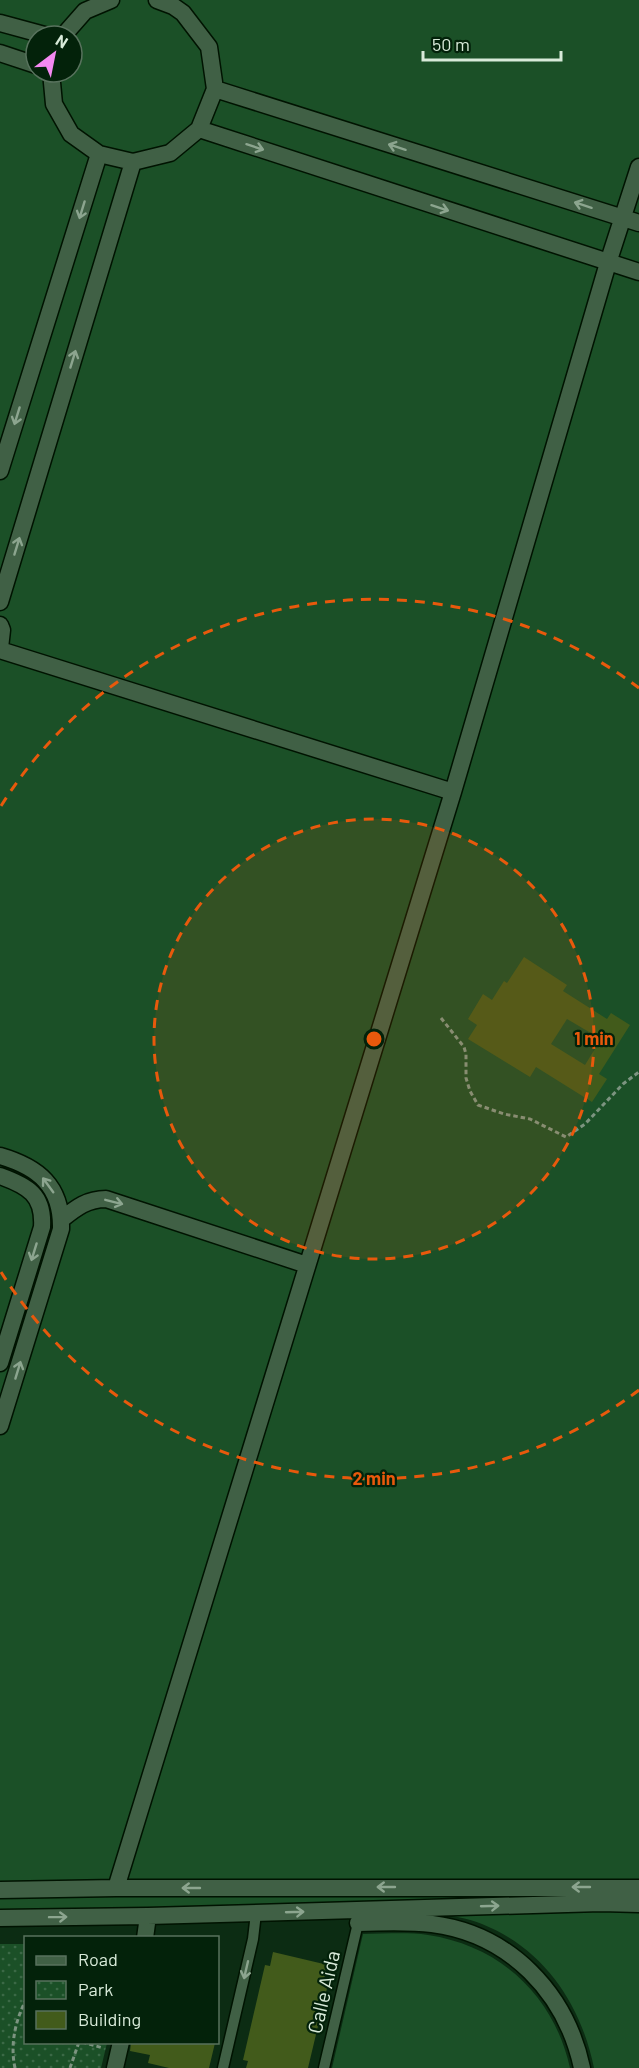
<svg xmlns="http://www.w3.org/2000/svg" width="639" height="2068" font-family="Barlow,sans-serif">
  <defs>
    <pattern id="park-dots" width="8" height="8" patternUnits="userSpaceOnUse" patternTransform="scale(1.5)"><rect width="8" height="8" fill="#1b5027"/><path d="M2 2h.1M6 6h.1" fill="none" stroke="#3b6946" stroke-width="1.8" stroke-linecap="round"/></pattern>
  </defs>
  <rect width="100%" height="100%" fill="#0c2c13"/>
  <!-- green -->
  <path fill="#1b5027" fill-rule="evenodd" d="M0 0H639V2068H594C581 2004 544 1949 482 1924 468 1918 452 1916 437 1913L0 1916ZM36 36H72V72H36Z
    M363 1934C385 1934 407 1932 428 1935 501 1946 554 1996 570 2068H332Z"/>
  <!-- park -->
  <path fill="url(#park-dots)" d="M0 1944H25L26 2042 107 2043 101 2068H0Z"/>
  <!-- building -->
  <path fill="#425b1b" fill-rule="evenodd" d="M524 957 567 985 563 991 607 1019 611 1013 630 1025 599 1074 607 1079 592 1102 536 1067 530 1077 468 1039 477 1025 468 1019 483 994 492 1000 504 981 507 983ZM567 1019 601 1039 585 1065 551 1044Z
    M273 1952 328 1965 324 1979 329 1980 308 2068H246L248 2061 243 2060 265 1965 270 1966Z
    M131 2043H215L209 2068H169L148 2063 150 2055 130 2051Z"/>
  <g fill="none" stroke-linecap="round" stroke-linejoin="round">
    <!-- service casing -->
    <g stroke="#001301" stroke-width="13">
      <path id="service" d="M223 2068 253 1939 256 1913
        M324 2068 358 1923"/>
    </g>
    <!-- minor casing -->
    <g stroke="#001301" stroke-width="19">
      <path id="minor" d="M0 23 48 36
        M63 36 85 11 111 0
        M0 53 36 65
        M51 72 54 104 71 134 99 154 133 162 170 153 199 129 215 89 209 47 183 13 173 6 157 0
        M215 89 639 223
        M199 129 639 272
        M0 471 99 154
        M0 602 133 162
        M0 625 2 630 0 648
        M0 650 453 792
        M0 1156C38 1167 62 1186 61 1229L0 1426
        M0 1176C28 1186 44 1195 42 1227L0 1363
        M62 1219C76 1208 87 1199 106 1199L307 1265
        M116 1888 453 792 608 263 639 167
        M0 1890 116 1888H639
        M0 1918 148 1916 601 1903 639 1904
        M358 1923C383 1922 408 1921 432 1924 510 1934 566 1993 582 2068
        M145 1938 148 1916
        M115 2068 121 2042"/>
    </g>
    <!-- path -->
    <path stroke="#7c9480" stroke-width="3" stroke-dasharray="4.5 3" stroke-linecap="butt" d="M441 1018 464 1047 466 1054V1078L470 1091 478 1105 504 1114 530 1119 566 1137 585 1124 623 1084 639 1072
      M82 2042 103 2048
      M15 2068C10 2045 15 2021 26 2000
      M70 2068 79 2042"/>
    <!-- service -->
    <use href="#service" stroke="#406045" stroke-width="10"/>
    <!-- minor -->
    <use href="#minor" stroke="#406045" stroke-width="16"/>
  </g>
  <!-- one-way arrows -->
  <defs><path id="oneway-shaft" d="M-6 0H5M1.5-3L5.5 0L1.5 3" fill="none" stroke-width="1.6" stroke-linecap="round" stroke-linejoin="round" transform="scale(1.5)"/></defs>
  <g stroke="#8ca58f">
    <use href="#oneway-shaft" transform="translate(255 147) rotate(18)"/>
    <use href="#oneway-shaft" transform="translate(397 147) rotate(-162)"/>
    <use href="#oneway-shaft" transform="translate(583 205) rotate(-162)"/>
    <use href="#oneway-shaft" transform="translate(440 208) rotate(18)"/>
    <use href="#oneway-shaft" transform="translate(82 210) rotate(107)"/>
    <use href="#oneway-shaft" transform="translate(73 359) rotate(-73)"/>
    <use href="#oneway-shaft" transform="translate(17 416) rotate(107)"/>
    <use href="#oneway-shaft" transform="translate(17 546) rotate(-73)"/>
    <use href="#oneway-shaft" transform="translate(48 1185) rotate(-126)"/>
    <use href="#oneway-shaft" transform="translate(114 1202) rotate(14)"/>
    <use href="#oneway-shaft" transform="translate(34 1252) rotate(107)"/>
    <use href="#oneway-shaft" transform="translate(18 1370) rotate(-73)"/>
    <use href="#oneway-shaft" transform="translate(386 1887) rotate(180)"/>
    <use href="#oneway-shaft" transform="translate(581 1887) rotate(180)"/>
    <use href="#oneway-shaft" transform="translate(191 1888) rotate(180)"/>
    <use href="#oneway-shaft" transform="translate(490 1906) rotate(-2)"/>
    <use href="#oneway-shaft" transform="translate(295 1912) rotate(-2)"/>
    <use href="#oneway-shaft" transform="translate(58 1917) rotate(-1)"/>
    <use href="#oneway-shaft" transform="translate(246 1970) rotate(103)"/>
  </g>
  <!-- distance rings -->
  <circle cx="374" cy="1039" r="220" fill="#e8590c" fill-opacity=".12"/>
  <g fill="none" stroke="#e8590c" stroke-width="3" stroke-dasharray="10 8">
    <circle cx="374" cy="1039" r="220"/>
    <path d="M639 1390A440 440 0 0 1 1 1272M1 806A440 440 0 0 1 639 688"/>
  </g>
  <g text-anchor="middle" stroke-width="4.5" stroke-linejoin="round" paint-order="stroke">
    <!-- street labels -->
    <g font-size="20" fill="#d8ead9" stroke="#03220a">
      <text transform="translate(324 1992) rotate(-77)" y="7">Calle Aida</text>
    </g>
  </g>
  <circle cx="374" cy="1039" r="9" fill="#e8590c" stroke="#03220a" stroke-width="3"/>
  <g font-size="18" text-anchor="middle" font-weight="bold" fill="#e8590c" stroke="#03220a" stroke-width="4.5" stroke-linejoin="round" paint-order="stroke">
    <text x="594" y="1045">1 min</text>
    <text x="374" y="1485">2 min</text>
  </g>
  <!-- legend -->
  <rect x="24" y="1936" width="195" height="108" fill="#03220a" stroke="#58725d" stroke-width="1.5"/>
  <rect x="36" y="1956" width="30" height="9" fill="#406045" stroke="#58725d" stroke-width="1.5"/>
  <text x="78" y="1966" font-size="18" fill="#d8ead9">Road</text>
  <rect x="36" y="1981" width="30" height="18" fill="url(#park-dots)" stroke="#58725d" stroke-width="1.5"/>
  <text x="78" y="1996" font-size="18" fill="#d8ead9">Park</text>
  <rect x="36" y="2011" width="30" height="18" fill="#425b1b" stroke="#58725d" stroke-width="1.5"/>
  <text x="78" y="2026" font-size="18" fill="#d8ead9">Building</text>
  <!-- north arrow -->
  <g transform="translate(54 54) rotate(32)"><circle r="28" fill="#03220a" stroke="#58725d" stroke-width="1.5"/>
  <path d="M0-4.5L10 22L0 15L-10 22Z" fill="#f489f1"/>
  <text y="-9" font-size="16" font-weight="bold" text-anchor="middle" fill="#d8ead9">N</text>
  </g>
  <!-- scale -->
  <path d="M423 51v9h138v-9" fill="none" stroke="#d8ead9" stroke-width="3"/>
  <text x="432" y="51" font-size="18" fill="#d8ead9" stroke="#03220a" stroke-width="4.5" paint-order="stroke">50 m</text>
</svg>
